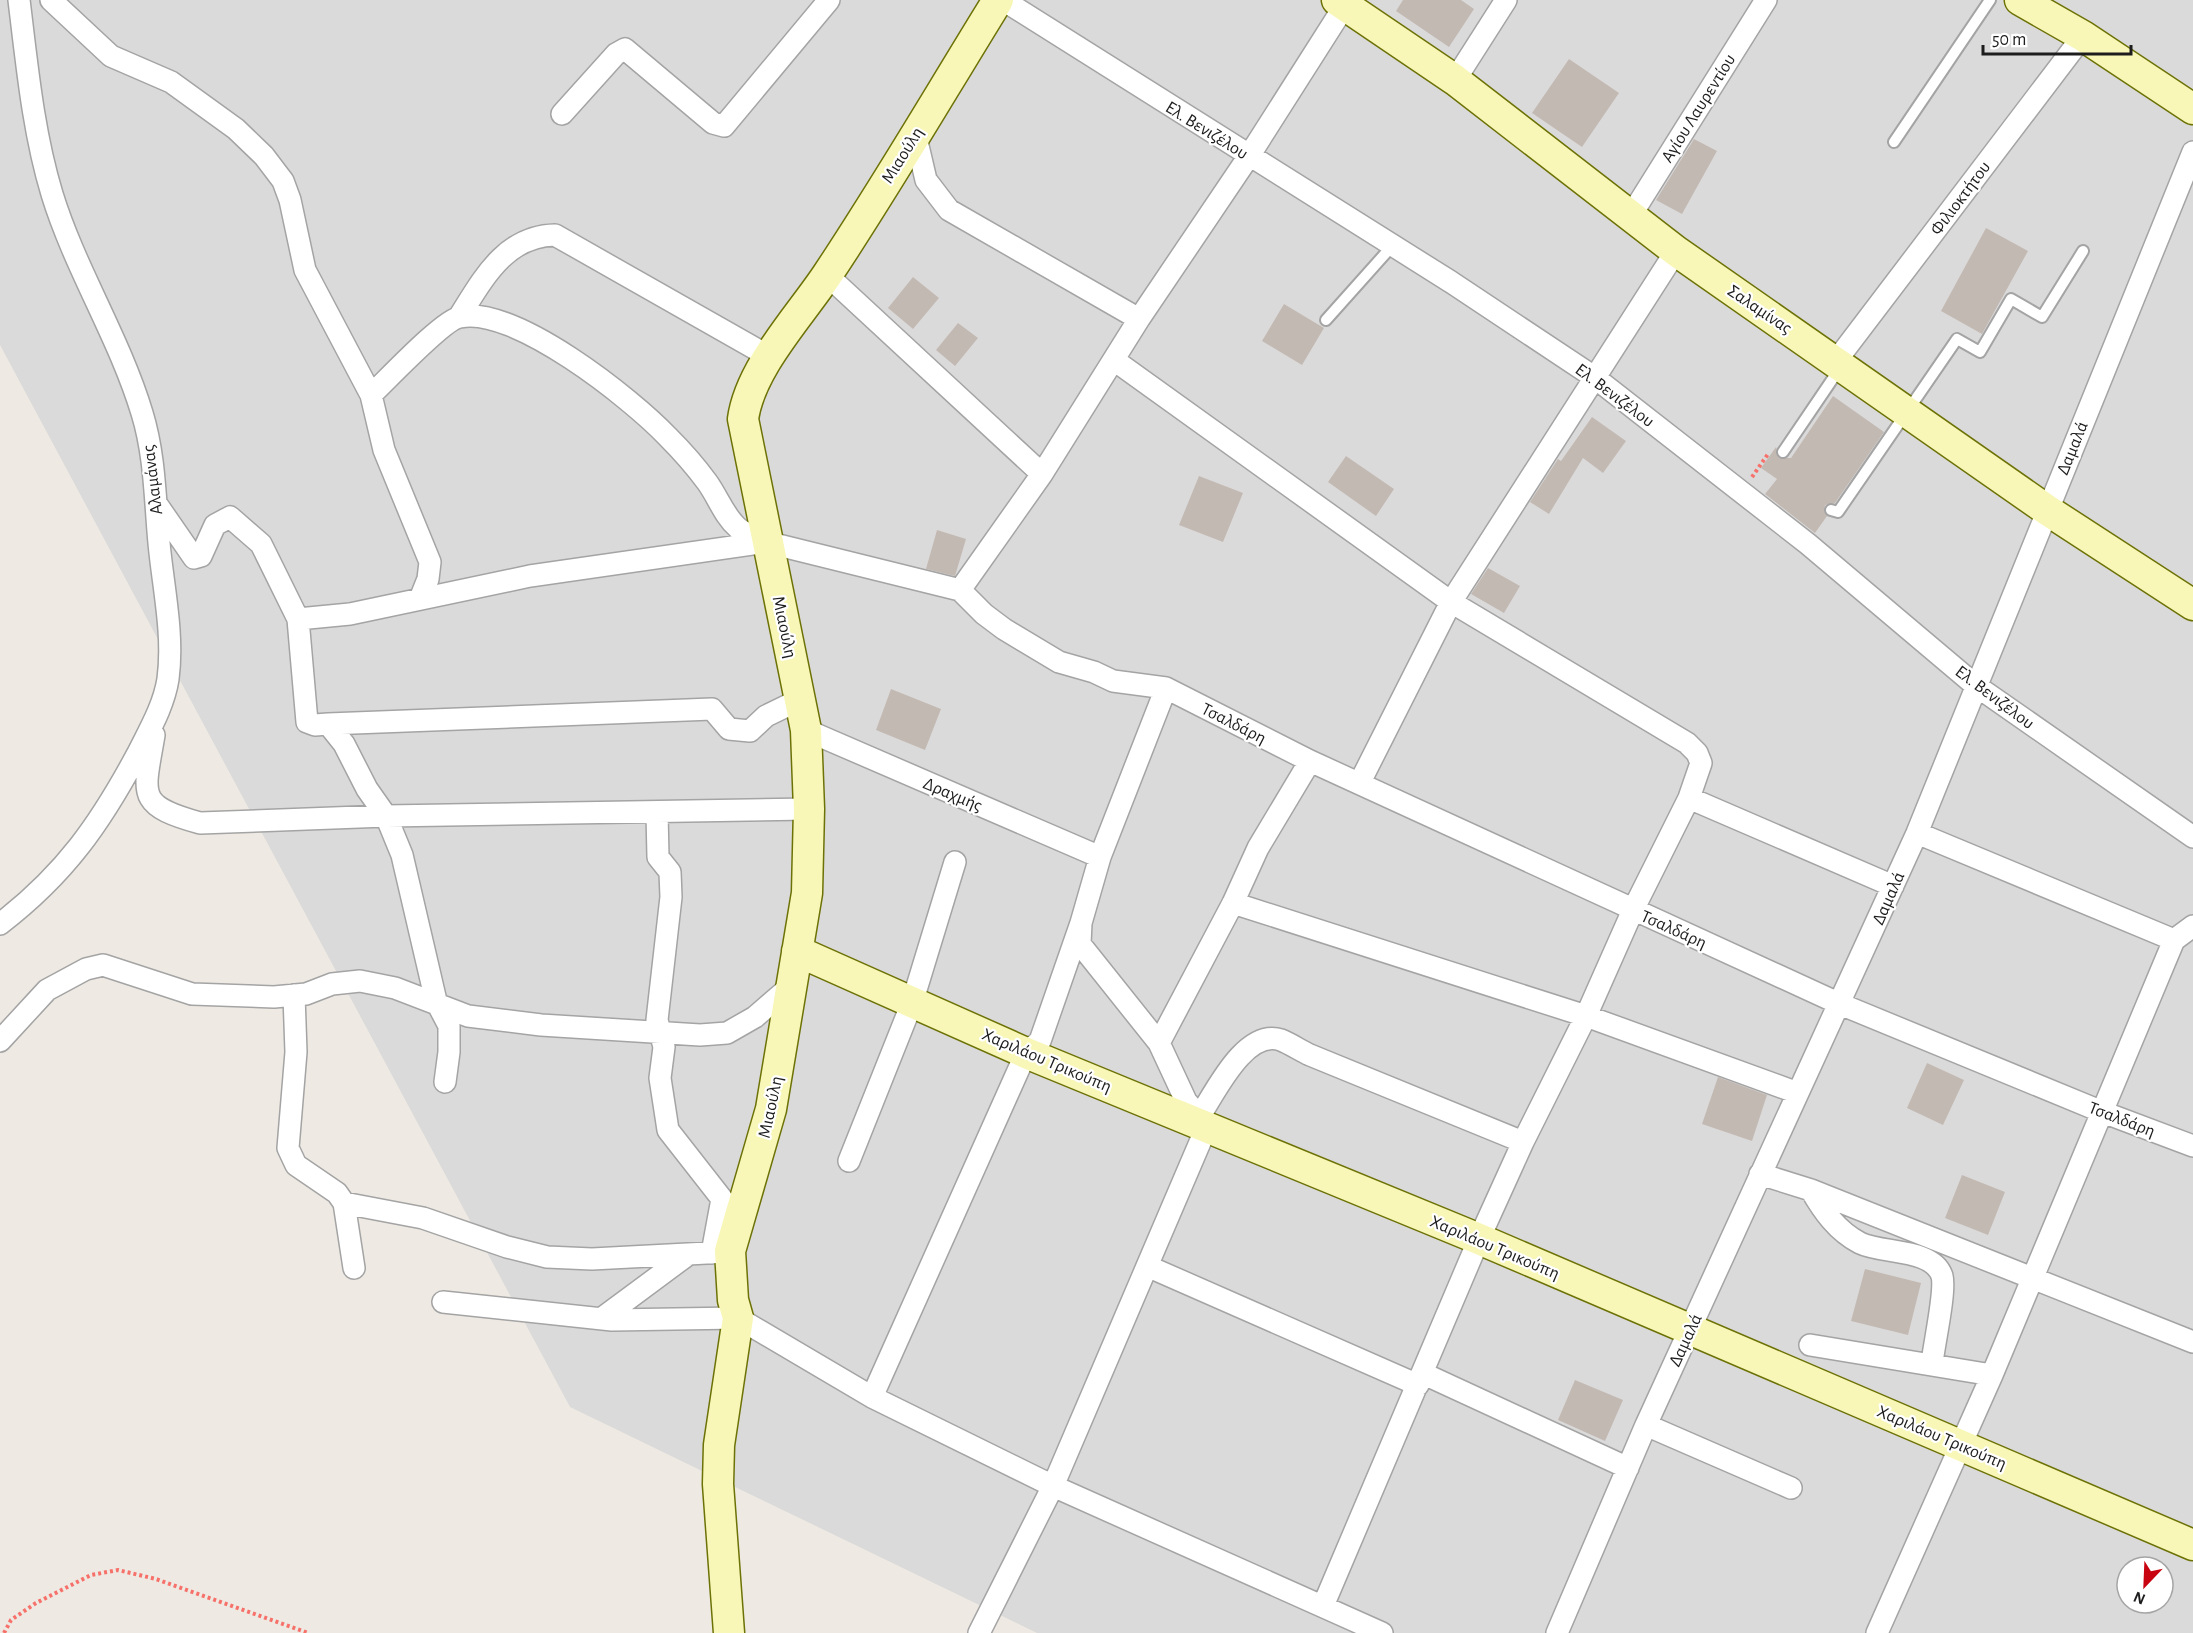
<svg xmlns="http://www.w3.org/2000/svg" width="2193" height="1633" font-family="'Alegreya Sans',sans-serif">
  <rect width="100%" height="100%" fill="#eeeae3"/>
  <!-- residential -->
  <path fill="#dbdada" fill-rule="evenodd" d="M0 0H2193V1633H1037L570 1407 0 345ZM2127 1567H2163V1603H2127Z"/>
  <!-- building -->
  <path fill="#c3b9b3" d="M1403 0H1461L1474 9 1449 47 1396 11Z
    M1569 59 1619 93 1582 147 1532 113Z
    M1694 139 1717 151 1682 214 1656 200Z
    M1986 228 2028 251 1982 334 1941 311Z
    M913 277 939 298 913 329 888 308Z
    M1284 304 1324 328 1302 365 1262 341Z
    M958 323 978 338 955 366 936 350Z
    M1833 396 1884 432 1835 503 1825 505 1824 511 1827 516 1815 533 1765 494 1777 479 1761 468 1776 447 1779 458H1791Z
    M1592 417 1626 441 1603 473 1583 458 1549 514 1530 502 1558 459 1561 461Z
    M1346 456 1394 489 1376 516 1328 482Z
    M1199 476 1243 493 1223 542 1179 525Z
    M937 530 966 539 955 576 926 569Z
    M1488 568 1520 586 1504 613 1471 594Z
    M891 689 941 709 925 750 876 730Z
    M1927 1063 1964 1080 1943 1125 1907 1108Z
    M1718 1077 1767 1095 1752 1141 1702 1124Z
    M1962 1175 2005 1192 1988 1235 1945 1218Z
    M1865 1269 1921 1283 1908 1335 1851 1321Z
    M1575 1380 1623 1400 1605 1441 1558 1420Z"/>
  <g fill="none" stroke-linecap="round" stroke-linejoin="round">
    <!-- lane casing -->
    <g stroke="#a4a4a4" stroke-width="14">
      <path id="lane" d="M1894 142 1990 0
        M1326 320 1393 245
        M1783 452 1840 368
        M1831 510 1838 512 1957 339 1980 352 2011 299 2042 317 2083 251"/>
    </g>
    <!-- street casing -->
    <g stroke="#a4a4a4" stroke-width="24">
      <path id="street" d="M51 0 111 56 171 82 236 129 264 156 283 181 290 200 305 270 371 395 384 450 430 562 428 579 420 599
        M1003 0 1451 282 1594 377 1808 544 1975 685 2193 837
        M1455 80 1506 0
        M562 114 616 54 625 49 713 123 724 126 829 0
        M915 133 926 180 949 210 1139 319
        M1630 217 1766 0
        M827 275 1042 474
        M459 317C483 279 505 236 555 235L770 357
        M1114 360 1451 602 1687 743 1697 753 1701 763 1689 798 1633 910 1586 1016 1523 1142 1479 1239 1323 1606
        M1836 361 2083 36
        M371 395C387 380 443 320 460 317 514 305 632 399 668 437 682 451 696 467 707 482 718 497 724 516 738 528 745 534 757 537 766 542L960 590 1042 474 1139 319 1249 156 1345 5
        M156 503 194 558 201 556 215 525 230 517 261 544 298 619 307 722 315 725 328 724 344 744 367 789 386 816 402 855 436 1001 449 1026V1052L445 1082
        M960 590 984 614 1004 629 1059 662 1094 672 1113 681 1166 688 1310 761 1840 1004 2100 1111 2193 1146
        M298 619 350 614 530 576 766 542
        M328 724 712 709 729 729 750 731 766 716 801 699
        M806 730 1100 857
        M154 735C144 795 135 805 200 823L386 816 809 809
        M1360 782 1451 602 1676 251
        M1689 798 1893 886
        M657 813 658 857 670 872 671 897 657 1020 664 1047 660 1078 668 1130 722 1199 712 1253
        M1917 833 2174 940
        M1233 903 1586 1016 1798 1093
        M0 924C65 874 100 824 138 753 150 729 164 705 168 679 174 634 163 587 159 543 155 500 155 455 142 413 119 337 75 269 52 194 33 131 27 65 19 0
        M294 995 296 1052 288 1148 296 1165 337 1193 344 1203 354 1268
        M0 1041 47 990 86 969 103 965 192 994 274 997 306 994 332 984 360 981 395 988 468 1016 541 1025 700 1035 727 1033 755 1017 792 985
        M1159 1043 1080 944 1081 923 1100 857 1166 688
        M1199 1117C1215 1093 1245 1028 1281 1040 1291 1044 1301 1051 1310 1055L1523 1142
        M849 1161 912 1003 955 862
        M1760 1174 1811 1190 2193 1342
        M1811 1190C1823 1211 1837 1231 1860 1243 1882 1254 1933 1248 1942 1276 1946 1291 1934 1344 1932 1363
        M344 1203 423 1218 507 1247 547 1257 592 1259 726 1252
        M1147 1266 1418 1385
        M443 1302 612 1320 738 1318 872 1397 1053 1486 1382 1633
        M601 1319 686 1256
        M1810 1345 1992 1375
        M1422 1373 1628 1468
        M872 1397 1026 1053 1040 1041 1081 923
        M1646 1425 1791 1488
        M979 1633 1053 1486 1207 1126 1186 1101 1159 1043 1233 903 1258 848 1310 761
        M1557 1633 1646 1425 1917 833 2193 152
        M1877 1633 1992 1375 2174 940 2193 926"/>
    </g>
    <!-- secondary casing -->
    <g stroke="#6d7207" stroke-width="33">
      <path id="secondary" d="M1337 0 1455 80 1676 251 2047 510 2193 605
        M2020 0 2083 36 2193 109
        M797 951 1026 1053 1479 1239 2193 1545
        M729 1633 718 1484 719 1445 738 1318 733 1300 730 1251 771 1109 807 893 809 809 806 730 743 419C750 368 799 317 827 275 887 185 941 92 998 0"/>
    </g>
    <!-- path -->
    <path stroke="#f7716b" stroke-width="4" stroke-dasharray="3 3" stroke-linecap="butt" d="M1752 477 1768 454
      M4 1633 11 1620 36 1603 91 1575 118 1570 156 1579 308 1633"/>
    <!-- lane -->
    <use href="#lane" stroke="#fff" stroke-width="10"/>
    <!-- street -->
    <use href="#street" stroke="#fff" stroke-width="21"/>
    <!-- secondary -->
    <use href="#secondary" stroke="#f8f7b7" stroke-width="30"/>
  </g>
  <g text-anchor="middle" stroke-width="4.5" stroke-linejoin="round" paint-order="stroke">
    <!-- street labels -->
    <g font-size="18" fill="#1d1d1d" stroke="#fff">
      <text transform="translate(1698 108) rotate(-58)" y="6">Αγίου Λαυρεντίου</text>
      <text transform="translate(1207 130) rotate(32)" y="6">Ελ. Βενιζέλου</text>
      <text transform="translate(902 155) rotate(-58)" y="6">Μιαούλη</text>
      <text transform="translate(1960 198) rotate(-53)" y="6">Φιλιοκτήτου</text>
      <text transform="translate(1760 309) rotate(34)" y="6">Σαλαμίνας</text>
      <text transform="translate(1615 395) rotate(37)" y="6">Ελ. Βενιζέλου</text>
      <text transform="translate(2072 448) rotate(-68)" y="6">Δαμαλά</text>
      <text transform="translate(152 480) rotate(-97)" y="6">Αλαμάνας</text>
      <text transform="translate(785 627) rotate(78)" y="6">Μιαούλη</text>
      <text transform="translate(1995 697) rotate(37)" y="6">Ελ. Βενιζέλου</text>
      <text transform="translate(1234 723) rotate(27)" y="6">Τσαλδάρη</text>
      <text transform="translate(953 794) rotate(23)" y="6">Δραχμής</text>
      <text transform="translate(1888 898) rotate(-66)" y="6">Δαμαλά</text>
      <text transform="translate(1674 929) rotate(24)" y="6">Τσαλδάρη</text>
      <text transform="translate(1047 1060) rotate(23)" y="6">Χαριλάου Τρικούπη</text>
      <text transform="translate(770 1107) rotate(-78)" y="6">Μιαούλη</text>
      <text transform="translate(2122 1119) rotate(21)" y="6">Τσαλδάρη</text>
      <text transform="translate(1495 1247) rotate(23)" y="6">Χαριλάου Τρικούπη</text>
      <text transform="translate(1685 1340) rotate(-65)" y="6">Δαμαλά</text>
      <text transform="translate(1942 1437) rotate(23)" y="6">Χαριλάου Τρικούπη</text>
    </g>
  </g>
  <!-- north arrow -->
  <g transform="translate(2145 1585) rotate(203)"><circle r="28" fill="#ffffff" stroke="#a5a5a5" stroke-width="1.5"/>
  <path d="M0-4.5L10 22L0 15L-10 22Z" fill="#c70410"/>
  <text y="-9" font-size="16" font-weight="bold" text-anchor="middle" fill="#1d1d1d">N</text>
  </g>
  <!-- scale -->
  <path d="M1983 45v9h148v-9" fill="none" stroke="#1d1d1d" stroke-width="3"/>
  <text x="1992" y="45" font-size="18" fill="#1d1d1d" stroke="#ffffff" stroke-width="4.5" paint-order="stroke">50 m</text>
</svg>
